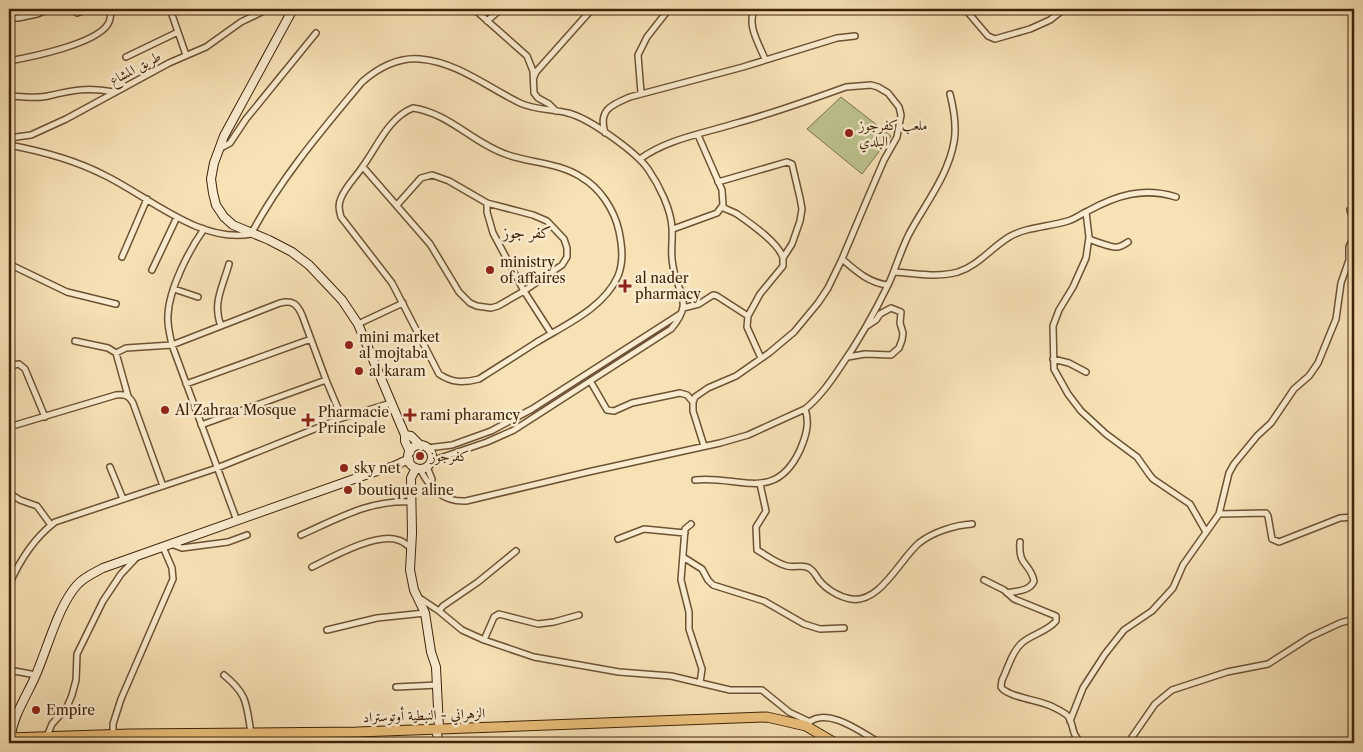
<svg xmlns="http://www.w3.org/2000/svg" width="1363" height="752" font-family="'Libre Caslon Text',Amiri,serif">
  <rect width="100%" height="100%" fill="#f7e2b6"/>
  <filter id="stains"><feTurbulence type="fractalNoise" baseFrequency=".004" numOctaves="4"/><feColorMatrix values="0 0 0 0 .2 0 0 0 0 .09 0 0 0 0 .02 0 0 0 .5 -.17"/></filter>
  <radialGradient id="worn" r=".72"><stop offset=".6" stop-color="#630" stop-opacity="0"/><stop offset="1" stop-color="#630" stop-opacity=".3"/></radialGradient>
  <!-- green -->
  <path fill="#bdc38e" stroke="#7e724c" d="M841 97 891 136 862 174 807 129Z"/>
  <g fill="none" stroke-linecap="round" stroke-linejoin="round">
    <!-- street casing -->
    <g stroke="#6d5234" stroke-width="8">
      <path id="street" d="M72 9 77 13 89 9
        M170 9 186 55
        M474 9 527 56 533 71 534 93 538 98 549 104 556 111
        M755 9C746 24 759 44 765 59
        M965 9 988 36 995 39 1030 29 1050 20 1064 9
        M9 18H18L29 9
        M18 18 37 14 50 9
        M487 21 501 9
        M126 57 178 32
        M9 61C31 57 96 44 108 24 111 19 111 14 111 9
        M534 77 536 72 592 9
        M641 93 638 55 647 37 669 9
        M9 96C21 96 36 99 48 96 73 90 88 87 114 92
        M413 108C449 113 474 144 508 155 532 163 559 163 581 177 600 188 614 209 619 231 622 246 624 261 618 276 604 308 565 325 537 342 517 355 498 367 479 379 464 383 452 383 439 374L392 283 341 217C339 210 338 205 341 198 346 186 356 177 363 166 377 147 389 117 413 108Z
        M605 133C598 110 611 105 630 97L743 67 837 38 855 36
        M9 138 31 135 66 119 169 63 206 47 241 22 268 9
        M9 145C41 151 75 160 104 175 148 196 200 244 251 234 281 178 322 130 362 82 378 68 397 57 420 59 457 62 487 87 520 103 535 110 552 109 568 113 589 118 636 152 648 169 659 185 671 209 672 228 673 241 670 254 673 266 677 294 695 301 671 329L514 430 487 442 431 461
        M219 149 230 143 246 119 316 33
        M640 159C667 139 705 133 737 123 774 113 810 100 846 87L871 85 878 87 888 93 899 107 901 115 897 137 884 160 866 202 842 259 828 288 818 303 794 332 769 353 736 376 708 388 695 397 693 402V411L704 446
        M363 167 430 244 459 292 470 303 477 306 491 308 498 306 524 291 562 265 567 257V248L564 239 547 221 533 215 487 203 449 181 438 177 432 175 421 178 397 205
        M718 182 787 162 792 164 800 198 802 209 800 221 792 244 783 258V266L760 294 748 316 747 327 761 358
        M487 203V212L493 233 524 291 551 333
        M722 207C727 210 732 211 737 214 750 223 779 243 783 258
        M1350 210 1354 222
        M1086 212 1089 237 1086 258 1073 287 1059 310 1053 326 1054 369 1068 394 1081 411 1106 434 1137 457 1149 474 1153 479 1190 504 1206 532
        M204 229C189 250 169 289 168 315 167 325 170 335 172 345L237 521
        M673 229 717 213 723 205 722 190 698 135
        M1089 239C1094 241 1113 248 1117 247 1121 247 1125 244 1128 242
        M122 257 147 199
        M842 259C856 271 869 283 888 285
        M9 264 67 292 116 304
        M152 270 177 217
        M894 272C916 273 937 278 958 272 979 265 991 248 1009 237 1026 227 1048 227 1068 221 1075 219 1081 214 1088 211 1117 195 1143 187 1176 197
        M174 289 198 297
        M683 308 699 304 713 295 717 296 748 316
        M358 324 403 303
        M221 326C212 303 223 286 229 264
        M75 341 108 348 116 353 128 396
        M116 353 126 348 172 345 280 303C293 300 297 304 302 315L326 380 342 418
        M848 357 865 354 891 355 899 348 902 340 903 333 900 323 901 312 891 308 880 314 876 320 867 326
        M1053 359 1069 363 1086 372
        M9 366 19 364 25 369 45 417
        M186 384 311 339
        M592 384 607 410 614 411 632 403 680 393 687 395 693 402
        M201 425 326 380
        M9 427 116 395C124 394 129 395 133 403L163 486
        M427 448 452 445 491 431 532 409 680 314
        M110 467 123 499
        M427 467 432 479 431 485
        M420 469C430 489 443 502 466 501L588 472 720 443 748 435 805 409C820 397 831 381 841 366 860 339 875 312 889 283 896 267 901 250 909 234 925 204 948 176 954 142 957 126 954 110 950 94
        M695 480C739 475 775 504 800 450 806 436 810 423 805 409
        M760 484 766 511 756 527 757 550C766 555 776 563 787 566 794 568 802 564 809 568 814 571 816 576 819 580 826 589 839 597 851 599 880 604 900 559 919 543 933 532 955 525 972 524
        M9 493 20 500 37 506 51 525
        M1219 514 1229 473 1234 464 1257 436 1271 423 1294 389 1309 376 1318 363 1336 319 1341 283 1349 260V247L1354 236
        M691 524 685 529 681 580 689 612V629L702 669 700 683
        M301 535C337 519 371 499 412 502
        M618 539 644 529 685 533
        M171 544 182 548 228 542 247 535
        M683 557 702 569 708 580 713 585 764 601 804 624 820 629 844 628
        M312 567C332 557 377 532 398 540 403 541 407 545 411 548
        M984 580 1004 590 1014 599 1056 616V621C1048 631 1033 634 1023 642 1012 651 1008 668 1002 680L1001 687C1007 697 1039 700 1051 706 1057 709 1064 712 1068 716 1075 726 1070 734 1082 743
        M9 585C19 562 34 538 55 522L217 468 342 418 391 403
        M1007 593C1017 591 1030 591 1034 581 1030 562 1018 567 1020 542
        M418 597 439 611 462 630 484 640 534 657 619 672 671 676 730 690H762L789 712 810 722
        M439 611 443 606 478 582 516 551
        M327 630 377 618 425 613
        M484 640 494 617 499 614 538 624 554 622 579 615
        M9 670 36 675
        M224 675C248 695 246 703 251 733
        M396 687 438 685
        M1070 721 1083 688 1105 654 1124 630 1152 611 1173 588 1183 565 1219 514 1266 513 1268 516 1272 539 1279 542 1340 518 1354 517
        M808 723C828 706 862 733 880 743
        M113 735V724L121 699 173 579 172 568 163 547
        M47 736 52 724 67 707 72 695 76 680 77 654 103 601 121 574 138 556
        M217 743 222 739
        M1128 743 1155 704 1172 690 1227 672 1268 664 1310 637 1340 623 1354 619"/>
    </g>
    <!-- secondary casing -->
    <g stroke="#3f2209" stroke-width="10">
      <path id="secondary" d="M293 9 224 136 214 163 211 179 213 193 216 205 224 217 233 225 269 240 292 252 309 265 342 300 358 324 405 435V441L410 452
        M405 435 411 436 421 446
        M408 457a12 12 0 1 1 24 0a12 12 0 1 1-24 0Z
        M416 468 411 478 412 533 410 570 414 590 425 613 431 652 436 667 439 728
        M437 734 439 743
        M11 737C12 718 27 695 35 677 47 650 58 606 77 585 84 577 94 573 103 568L371 473 394 466 409 459
        M270 738 272 743
        M19 742V743
        M285 743 288 738"/>
    </g>
    <!-- highway casing -->
    <g stroke="#3f2209" stroke-width="11">
      <path id="highway" d="M9 738 129 734 357 732 767 717 806 726 835 743"/>
    </g>
    <!-- street -->
    <use href="#street" stroke="#faecd0" stroke-width="5"/>
    <!-- secondary -->
    <use href="#secondary" stroke="#faecd0" stroke-width="8"/>
    <!-- highway -->
    <use href="#highway" stroke="#ecc17b" stroke-width="9"/>
  </g>
  <!-- markers -->
  <g fill="#8f2418" stroke="#faecd0" stroke-width="2">
    <circle cx="849" cy="133" r="5"/>
    <circle cx="490" cy="270" r="5"/>
    <path d="M622.5 278.5h5v5h5v5h-5v5h-5v-5h-5v-5h5z"/>
    <circle cx="349" cy="345" r="5"/>
    <circle cx="359" cy="371" r="5"/>
    <circle cx="165" cy="410" r="5"/>
    <path d="M407.5 407.5h5v5h5v5h-5v5h-5v-5h-5v-5h5z"/>
    <path d="M305.5 412.5h5v5h5v5h-5v5h-5v-5h-5v-5h5z"/>
    <circle cx="420" cy="456" r="5"/>
    <circle cx="344" cy="468" r="5"/>
    <circle cx="348" cy="490" r="5"/>
    <circle cx="36" cy="710" r="5"/>
  </g>
  <g text-anchor="middle" stroke-width="5" stroke-linejoin="round" paint-order="stroke">
    <!-- street labels -->
    <g font-size="14" fill="#3f2209" stroke="#faecd0">
      <text transform="translate(135 68) rotate(-28)" y="5">طريق المشاع</text>
      <text transform="translate(424 715) rotate(-2)" y="5">الزهراني - النبطية أوتوستراد</text>
    </g>
    <!-- poi labels -->
    <g font-size="14" fill="#3f2209" stroke="#faecd0" text-anchor="start">
      <text x="859" y="130">ملعب كفرجوز<tspan x="859" dy="16">البلدي</tspan></text>
      <text x="500" y="267">ministry<tspan x="500" dy="16">of affaires</tspan></text>
      <text x="635" y="283">al nader<tspan x="635" dy="16">pharmacy</tspan></text>
      <text x="359" y="342">mini market<tspan x="359" dy="16">al mojtaba</tspan></text>
      <text x="369" y="376">al karam</text>
      <text x="175" y="415">Al Zahraa Mosque</text>
      <text x="318" y="417">Pharmacie<tspan x="318" dy="16">Principale</tspan></text>
      <text x="420" y="420">rami pharamcy</text>
      <text x="430" y="461">كفرجوز</text>
      <text x="354" y="473">sky net</text>
      <text x="358" y="495">boutique aline</text>
      <text x="46" y="715">Empire</text>
    </g>
    <!-- quarter labels -->
    <g font-size="16" fill="#3f2209" stroke="#faecd0">
      <text x="527" y="238">كفر جوز</text>
    </g>
  </g>
  <!-- margin -->
  <rect width="1363" height="752" fill="none" stroke="#f7e2b6" stroke-width="30"/>
  <rect x="10" y="10" width="1343" height="732" fill="none" stroke="#3f2209" stroke-width="2.5"/>
  <rect x="15" y="15" width="1333" height="722" fill="none" stroke="#3f2209"/>
  <rect width="100%" height="100%" filter="url(#stains)"/>
  <rect width="100%" height="100%" fill="url(#worn)"/>
</svg>
